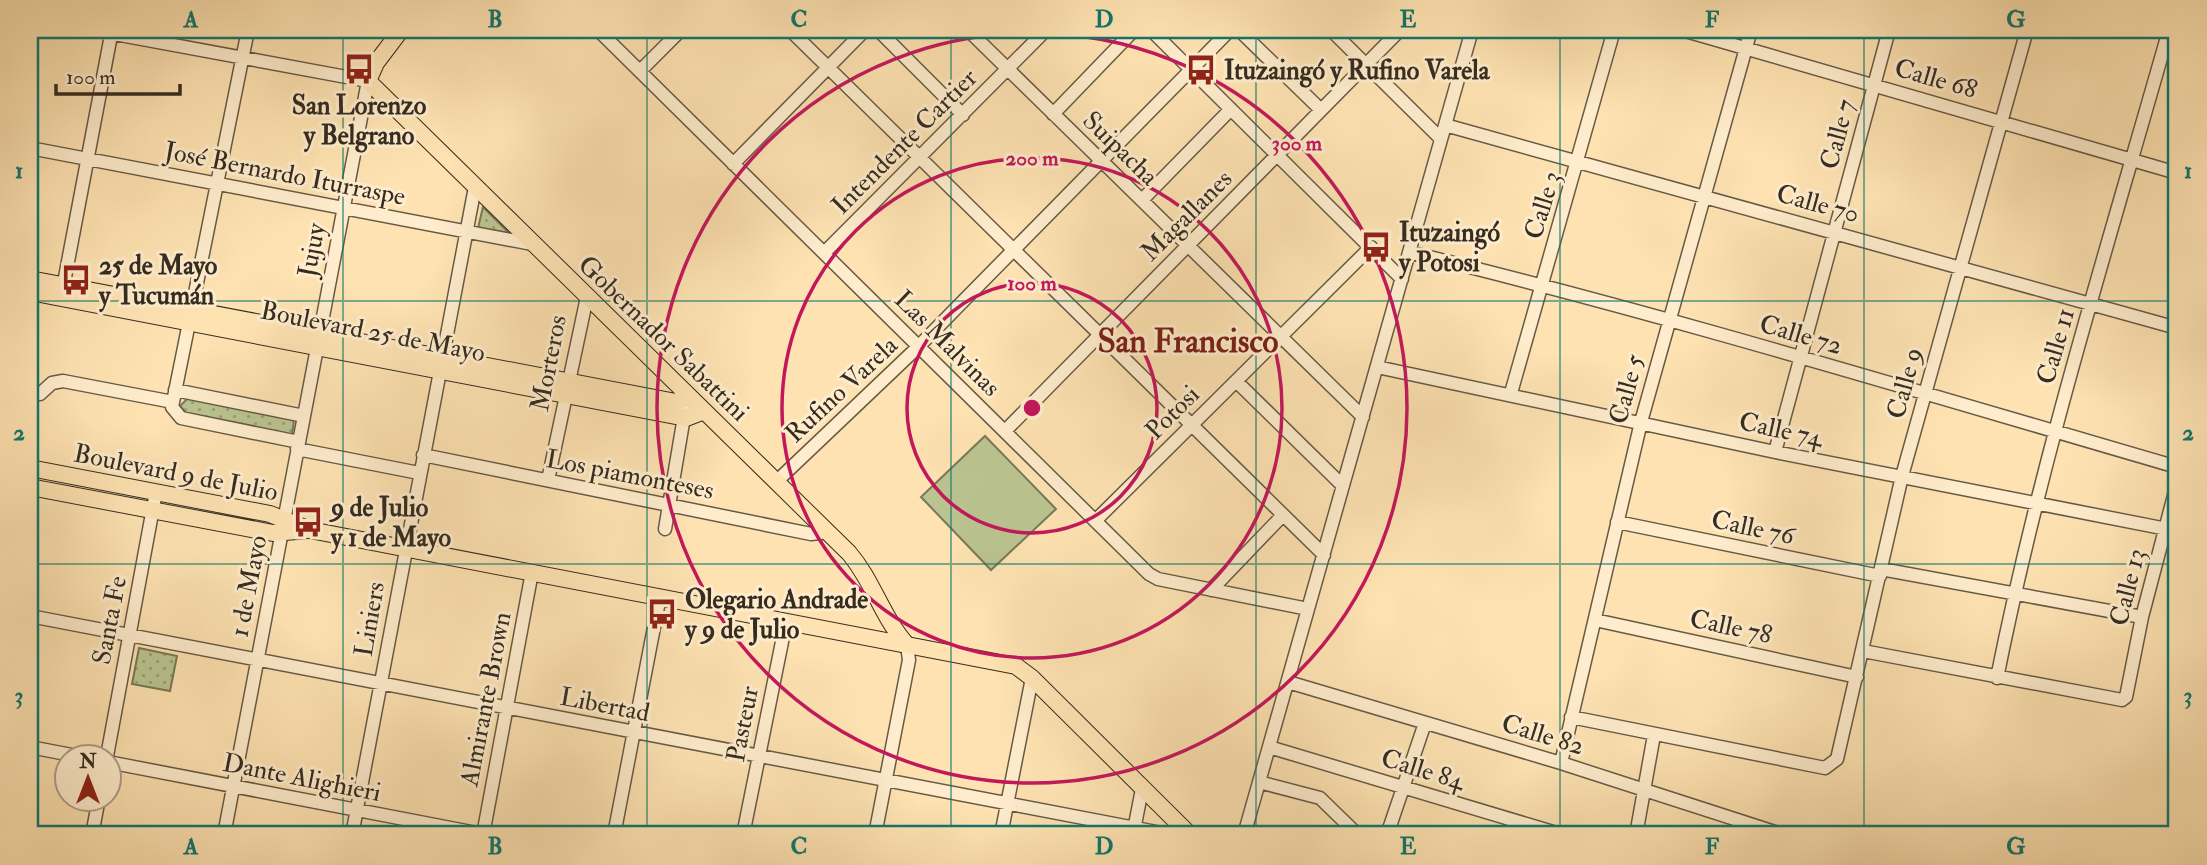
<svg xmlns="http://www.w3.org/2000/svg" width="2207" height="865" font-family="'IM FELL Double Pica',serif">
  <defs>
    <pattern id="park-dots" width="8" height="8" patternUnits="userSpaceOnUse" patternTransform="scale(1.75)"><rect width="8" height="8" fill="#bac490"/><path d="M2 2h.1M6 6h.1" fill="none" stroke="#989f75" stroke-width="1.8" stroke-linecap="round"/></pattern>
  </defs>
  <rect width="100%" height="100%" fill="#fee2b1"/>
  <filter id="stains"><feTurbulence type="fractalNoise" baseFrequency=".00286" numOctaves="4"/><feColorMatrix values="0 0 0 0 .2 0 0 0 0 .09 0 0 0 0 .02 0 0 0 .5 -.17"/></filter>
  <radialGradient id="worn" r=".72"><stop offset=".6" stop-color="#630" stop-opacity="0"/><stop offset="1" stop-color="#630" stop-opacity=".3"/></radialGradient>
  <!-- grass -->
  <path fill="#bac490" stroke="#787858" stroke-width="2" d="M985 436 1056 509 991 570 921 497Z"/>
  <!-- park -->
  <path fill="url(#park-dots)" stroke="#787858" stroke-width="2" d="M483 207 509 233 478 228Z
    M188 398 294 420 292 435 186 413 180 406Z
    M139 648 177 656 170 691 132 684Z"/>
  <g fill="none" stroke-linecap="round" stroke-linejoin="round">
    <!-- minor casing -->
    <g stroke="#675a45" stroke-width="15">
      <path id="minor" d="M93 30 368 81 224 835
        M248 30 172 407 181 418 299 442
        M598 30 1149 574 1158 579 1308 609
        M790 30 1324 555
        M878 30 963 115
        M968 30 1363 417
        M1151 30 1402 279
        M1239 30 1321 110
        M1331 30 1441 139
        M1682 30 2177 173
        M640 71 681 30
        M1053 114 1134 30
        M1445 125 2177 328
        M30 148 532 244
        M733 164 865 30
        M1142 200 1231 109
        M1409 252C1668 315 1922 393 2177 467
        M824 253 1046 30
        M62 293 112 30
        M1377 367 1775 452 2177 531
        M1236 381 1343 486
        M175 390 304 416
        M1511 393 1614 30
        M30 394H40L52 383 63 381 173 402
        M1005 431 1400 30
        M297 449 419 473
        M1775 452 1889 30
        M423 455 811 534 829 532
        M548 480 587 297
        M777 481 919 346 1230 30
        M1095 521 1371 247
        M1617 522 1880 576
        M665 529 685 411
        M1881 569 2142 617
        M1211 590 1283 515
        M30 616 1172 835
        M1595 620 1857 677
        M1863 651 2122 700 2126 697 2142 617 2177 484
        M1997 678C2041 458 2108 245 2169 30
        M1288 682 1561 763 1784 835
        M1571 717 1825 768 1837 759 1902 476 2027 30
        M30 747 77 756
        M1269 747 1563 835
        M107 756 156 492
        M108 762 487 835
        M1561 763 1641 422 1751 30
        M1259 782 1320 798 1358 835
        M92 835 99 798
        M352 835 475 187
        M483 835 532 572
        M614 835 660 596
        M743 835 786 622
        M875 835 909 660 907 645
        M1001 835 1032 678
        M1133 835 1142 789
        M1244 835 1472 30
        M1387 835 1425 723
        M1636 835 1654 735"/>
    </g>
    <!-- major casing -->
    <g stroke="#352c21" stroke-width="18">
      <path id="major" d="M401 30 376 63 368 81 849 553C873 581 882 617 907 645
        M30 279 676 402 689 396
        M30 292 686 418 704 411
        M30 468 270 514 310 530 1016 666 1032 678 1190 835
        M30 487 273 533 308 530"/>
    </g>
    <!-- minor -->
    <use href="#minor" stroke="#feeccc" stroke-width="12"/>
    <!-- major -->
    <use href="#major" stroke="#fee2b1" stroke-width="16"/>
  </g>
  <!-- grid -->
  <path fill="none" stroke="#0f766e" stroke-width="2" stroke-opacity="0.55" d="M343 30V835M647 30V835M951 30V835M1256 30V835M1560 30V835M1864 30V835M30 301H2177M30 564H2177"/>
  <!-- distance rings -->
  <g fill="none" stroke="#c2185b" stroke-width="3.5">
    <circle cx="1032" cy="408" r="125"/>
    <circle cx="1032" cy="408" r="250"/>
    <circle cx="1032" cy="408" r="375"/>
  </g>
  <!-- icons -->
  <defs>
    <g id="bus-bare" transform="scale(2.415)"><path d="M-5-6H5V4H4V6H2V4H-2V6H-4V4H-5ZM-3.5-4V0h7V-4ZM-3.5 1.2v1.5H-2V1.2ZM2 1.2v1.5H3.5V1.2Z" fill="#8f2418" stroke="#feeccc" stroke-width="2.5" paint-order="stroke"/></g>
  </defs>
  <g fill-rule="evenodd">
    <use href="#bus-bare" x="359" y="69"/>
    <use href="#bus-bare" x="1201" y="70"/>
    <use href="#bus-bare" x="1376" y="247"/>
    <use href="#bus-bare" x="76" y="280"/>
    <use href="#bus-bare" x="308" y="522"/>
    <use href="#bus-bare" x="662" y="614"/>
  </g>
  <g text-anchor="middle" stroke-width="6" stroke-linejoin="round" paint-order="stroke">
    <!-- poi labels -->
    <g font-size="26" font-weight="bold" fill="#352c21" stroke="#feeccc" text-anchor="start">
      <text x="1224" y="79">Ituzaingó y Rufino Varela</text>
      <text x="359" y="114" text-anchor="middle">San Lorenzo<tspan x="359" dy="30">y Belgrano</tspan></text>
      <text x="1399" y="241">Ituzaingó<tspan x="1399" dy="30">y Potosi</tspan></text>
      <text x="99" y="274">25 de Mayo<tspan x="99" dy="30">y Tucumán</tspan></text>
      <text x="331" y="516">9 de Julio<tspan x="331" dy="30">y 1 de Mayo</tspan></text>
      <text x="685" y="608">Olegario Andrade<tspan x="685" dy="30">y 9 de Julio</tspan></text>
    </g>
    <!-- street labels -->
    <g font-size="26" fill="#352c21" stroke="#feeccc">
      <text transform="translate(1936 78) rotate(16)" y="9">Calle 68</text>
      <text transform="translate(1837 134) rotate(-75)" y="9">Calle 7</text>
      <text transform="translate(904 141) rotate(-45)" y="9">Intendente Cartier</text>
      <text transform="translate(1121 148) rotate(44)" y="9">Suipacha</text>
      <text transform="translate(285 173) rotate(11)" y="9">José Bernardo Iturraspe</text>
      <text transform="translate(1818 203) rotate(15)" y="9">Calle 70</text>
      <text transform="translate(1542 205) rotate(-73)" y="9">Calle 3</text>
      <text transform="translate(1186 215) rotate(-45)" y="9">Magallanes</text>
      <text transform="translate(311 250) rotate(-79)" y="9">Jujuy</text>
      <text transform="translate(373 331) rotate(11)" y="9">Boulevard 25 de Mayo</text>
      <text transform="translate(1801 334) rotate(16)" y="9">Calle 72</text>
      <text transform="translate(664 338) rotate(44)" y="9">Gobernador Sabattini</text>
      <text transform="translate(948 343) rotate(45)" y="9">Las Malvinas</text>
      <text transform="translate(2055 346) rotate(-74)" y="9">Calle 11</text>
      <text transform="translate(548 363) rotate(-79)" y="9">Morteros</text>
      <text transform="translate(1904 383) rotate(-75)" y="9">Calle 9</text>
      <text transform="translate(841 389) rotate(-43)" y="9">Rufino Varela</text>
      <text transform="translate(1626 389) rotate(-75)" y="9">Calle 5</text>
      <text transform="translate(1172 412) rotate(-45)" y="9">Potosi</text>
      <text transform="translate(1781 429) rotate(12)" y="9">Calle 74</text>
      <text transform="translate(176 472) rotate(11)" y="9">Boulevard 9 de Julio</text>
      <text transform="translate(630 474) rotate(11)" y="9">Los piamonteses</text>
      <text transform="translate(1753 527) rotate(12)" y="9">Calle 76</text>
      <text transform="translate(248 586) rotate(-79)" y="9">1 de Mayo</text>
      <text transform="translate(2127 587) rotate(-76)" y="9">Calle 13</text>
      <text transform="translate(369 619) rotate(-80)" y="9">Liniers</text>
      <text transform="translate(109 620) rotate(-79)" y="9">Santa Fe</text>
      <text transform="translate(1731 626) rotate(12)" y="9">Calle 78</text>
      <text transform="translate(485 699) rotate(-79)" y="9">Almirante Brown</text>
      <text transform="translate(605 704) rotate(11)" y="9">Libertad</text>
      <text transform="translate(742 724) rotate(-79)" y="9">Pasteur</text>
      <text transform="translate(1543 734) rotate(17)" y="9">Calle 82</text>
      <text transform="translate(1423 769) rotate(17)" y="9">Calle 84</text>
      <text transform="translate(302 777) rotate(11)" y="9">Dante Alighieri</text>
    </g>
    <!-- district labels -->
    <g font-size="33" font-weight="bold" fill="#7a1f14" stroke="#feeccc">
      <text x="1188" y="352">San Francisco</text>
    </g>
  </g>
  <circle cx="1032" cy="408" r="10" fill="#c2185b" stroke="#feeccc" stroke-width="3.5"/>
  <g font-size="21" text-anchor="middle" font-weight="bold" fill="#c2185b" stroke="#feeccc" stroke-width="6" stroke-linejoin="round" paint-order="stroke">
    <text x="1297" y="150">300 m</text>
    <text x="1032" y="165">200 m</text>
    <text x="1032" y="290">100 m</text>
  </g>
  <!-- margin -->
  <rect width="2207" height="865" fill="none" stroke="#fee2b1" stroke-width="77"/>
  <!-- north arrow -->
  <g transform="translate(88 778)"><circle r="33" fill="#feeccc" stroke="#ae9f88" stroke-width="2"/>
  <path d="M0-5L12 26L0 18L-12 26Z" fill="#8f2418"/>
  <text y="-10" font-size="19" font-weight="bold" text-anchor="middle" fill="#352c21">N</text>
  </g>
  <!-- scale -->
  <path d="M56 84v10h124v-10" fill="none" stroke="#352c21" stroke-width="3.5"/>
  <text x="66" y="84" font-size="21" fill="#352c21" stroke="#feeccc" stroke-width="5" paint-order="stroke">100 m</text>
  <rect x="38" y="38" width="2130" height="788" fill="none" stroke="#0f766e" stroke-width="2.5"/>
  <g font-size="23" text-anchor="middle" font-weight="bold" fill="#0f766e">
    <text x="191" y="27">A</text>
    <text x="495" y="27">B</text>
    <text x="799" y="27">C</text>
    <text x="1104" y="27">D</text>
    <text x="1408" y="27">E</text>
    <text x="1712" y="27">F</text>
    <text x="2016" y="27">G</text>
    <text x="19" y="178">1</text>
    <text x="2188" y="178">1</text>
    <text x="19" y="440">2</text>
    <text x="2188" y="440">2</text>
    <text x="19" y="703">3</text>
    <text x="2188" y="703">3</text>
    <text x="191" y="854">A</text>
    <text x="495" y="854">B</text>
    <text x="799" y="854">C</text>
    <text x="1104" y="854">D</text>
    <text x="1408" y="854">E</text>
    <text x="1712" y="854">F</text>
    <text x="2016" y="854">G</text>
  </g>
  <rect width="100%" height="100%" filter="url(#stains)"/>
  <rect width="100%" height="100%" fill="url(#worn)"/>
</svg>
